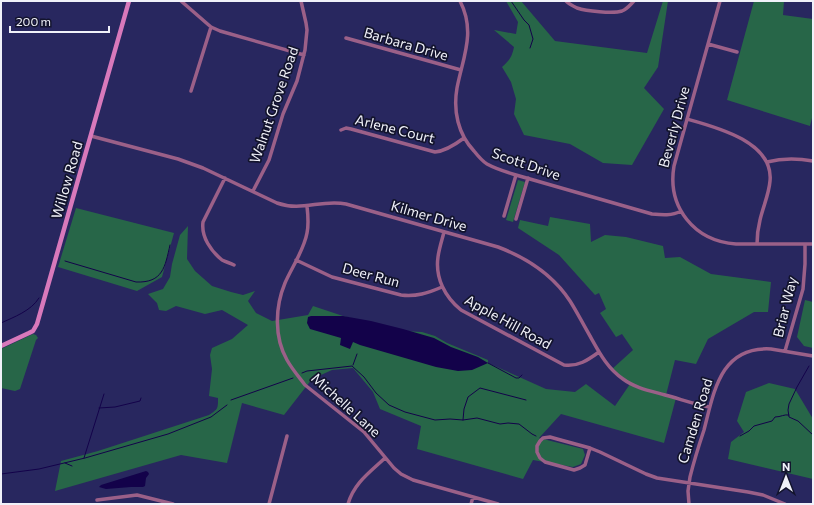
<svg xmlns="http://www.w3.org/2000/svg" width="814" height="505" font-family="Commissioner,sans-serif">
  <rect width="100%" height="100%" fill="#28275f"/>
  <!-- green -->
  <path fill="#276648" d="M506 1H521L555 41 647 53 663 1H668L658 67 644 88 664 109 632 165 603 163 570 144 524 135 514 114 516 99 511 82 502 67C509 61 512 57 514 47L494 30 516 34 518 22Z
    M754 1H784L783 15 813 19V114L810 126 727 100Z
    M518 180 525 182 513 222 506 220Z
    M76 208 174 233 162 277 137 291 58 267Z
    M550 217 590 224 591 242 605 235 626 237 663 246 665 258 680 257 711 274 771 282 768 312H754L708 339 696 364 675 360 666 395 676 398 664 443 561 414 539 438 583 449 585 455 581 464 573 467 533 460 523 479 417 449 421 426 380 409 373 392 353 368 332 370 312 379 284 415 242 403 227 463 181 455 55 491 61 461 98 451 209 415C218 409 218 409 218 398L209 396 212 369 210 355 212 348 232 339 248 325 222 310 205 314 176 306 166 311 159 310 157 303 148 294 163 289 170 277 172 264 180 235 188 226 187 259 195 271 212 286 231 292 243 295 255 291 248 301 256 313 272 321 308 315 313 306 343 316 403 331 422 332 435 336 447 343 488 360V363L546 389 575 392 586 384 615 406 630 384 611 370 633 350 622 334 616 337 600 313 606 309 599 293 595 295 559 255 518 228 520 220 548 226Z
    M805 300 813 302V348L804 346 797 337Z
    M33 334 36 335 38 338 36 340 20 389 15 391 1 388V349Z
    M769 383 795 389 813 419V479L728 459 731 442 744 432 737 421 746 392Z"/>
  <!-- water -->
  <path fill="#13024a" d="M311 316H343L371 321 403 329 434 338 451 347 478 357 488 363 472 370 458 371 436 367 360 345 353 342 350 349 340 345 341 338 310 329 307 323 308 317Z
    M146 471 148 472 149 474 146 478 145 486 143 487H131L106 489 99 487 101 485Z"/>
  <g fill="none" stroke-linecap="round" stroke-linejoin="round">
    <!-- stream -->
    <path stroke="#13024a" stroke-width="1" d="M511 1 524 20 529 25 533 39 530 48
      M65 261 136 282C163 283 165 267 170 245
      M1 323C14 317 31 311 39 298
      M488 363 516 378H519L522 375
      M353 365 357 354
      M809 366 797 387 789 404 788 410 789 417 798 421 813 435
      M302 373 307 371 352 366 364 377 376 393 389 405 405 412 435 420 450 419 463 420 477 418 500 424 508 423 519 424 532 434 536 436
      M231 400 293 378
      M99 408 115 407 140 401 141 398
      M463 420 464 409 468 397 480 388 526 400
      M740 436 749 431 754 426 772 421 775 417C781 417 784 414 789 415
      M84 458 104 394
      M65 463 72 466
      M1 474 39 469 85 458 168 434 211 417 227 405"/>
    <!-- street -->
    <path stroke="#9b6088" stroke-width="3.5" d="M181 1 211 27 220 31 304 55
      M460 1C476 32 463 57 457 88 453 111 458 134 474 151 478 156 482 161 487 164 496 169 506 172 516 175L652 214C662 215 672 216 681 211
      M566 1C569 4 573 6 577 8 586 11 613 14 622 11 627 9 630 5 634 1
      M720 1 674 166C667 207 694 241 736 244H813
      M346 38 461 70
      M708 44 737 52
      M191 91 211 27
      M687 119C716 127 774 142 770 181 769 194 763 207 760 220 758 228 757 236 757 244
      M341 130 346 128 351 129 435 152C446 151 456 144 464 138
      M91 136 178 159 203 168 277 203C302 212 321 199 346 204L498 247C527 258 553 275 570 301 577 312 583 324 590 336 599 352 607 368 623 379 635 388 651 391 665 395 680 399 694 404 709 407
      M767 162C782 158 797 158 813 161
      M225 178 203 222C201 237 211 251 222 260 226 262 230 263 234 265
      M253 191 269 160 283 114 297 81 305 50 307 30 306 23 301 1
      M307 206C308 215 309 224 307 233 304 250 292 267 285 283 275 307 274 337 287 360 292 369 299 377 305 385L364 432 394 468 401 474 413 480 498 504
      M504 216 516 175
      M516 219 528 178
      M444 232C442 240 439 249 438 257 435 278 445 297 461 310L564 365C578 367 588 360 599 352
      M296 260 332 277 401 295C416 297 428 293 442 287
      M785 351 803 289 805 264V244
      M590 448 585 465 580 468 574 470 545 462 540 458 537 452V446L540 441 543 438 550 437 557 439 590 448 600 452 646 474 657 478 748 492 763 495 785 504
      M97 500 137 495 173 504
      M269 504 287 436
      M348 504C354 483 370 472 385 458
      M471 504 473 497
      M689 504 688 491 690 477C694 461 699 445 704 430 714 392 720 346 771 349L813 356"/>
    <!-- secondary -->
    <path stroke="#d879bb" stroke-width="4.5" d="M1 346 29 333 33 331 37 324 129 1"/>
  </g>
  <g text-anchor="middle" stroke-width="3.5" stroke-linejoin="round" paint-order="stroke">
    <!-- street labels -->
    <g font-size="14" fill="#f0f1f9" stroke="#13142d">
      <text transform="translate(406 44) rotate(16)" y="5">Barbara Drive</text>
      <text transform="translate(274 105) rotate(-71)" y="5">Walnut Grove Road</text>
      <text transform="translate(674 127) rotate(-75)" y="5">Beverly Drive</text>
      <text transform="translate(395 129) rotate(14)" y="5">Arlene Court</text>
      <text transform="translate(526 164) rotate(19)" y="5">Scott Drive</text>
      <text transform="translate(67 180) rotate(-74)" y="5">Willow Road</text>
      <text transform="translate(429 216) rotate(16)" y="5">Kilmer Drive</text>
      <text transform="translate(371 275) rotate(15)" y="5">Deer Run</text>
      <text transform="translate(785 307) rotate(-76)" y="5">Briar Way</text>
      <text transform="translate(508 322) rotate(29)" y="5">Apple Hill Road</text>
      <text transform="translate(346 405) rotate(42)" y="5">Michelle Lane</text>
      <text transform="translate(695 421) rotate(-73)" y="5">Camden Road</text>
    </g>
  </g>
  <!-- border -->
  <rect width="814" height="505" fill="none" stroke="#f0f1f9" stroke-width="4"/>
  <!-- north arrow -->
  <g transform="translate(786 477)" stroke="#13142d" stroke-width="3" paint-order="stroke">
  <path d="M0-3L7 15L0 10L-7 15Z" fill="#f0f1f9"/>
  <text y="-6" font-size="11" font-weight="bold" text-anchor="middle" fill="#f0f1f9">N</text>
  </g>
  <!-- scale -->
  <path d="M10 26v6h99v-6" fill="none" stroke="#f0f1f9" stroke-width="2"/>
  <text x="16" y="26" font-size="12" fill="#f0f1f9" stroke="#13142d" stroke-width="3" paint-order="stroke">200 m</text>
</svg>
